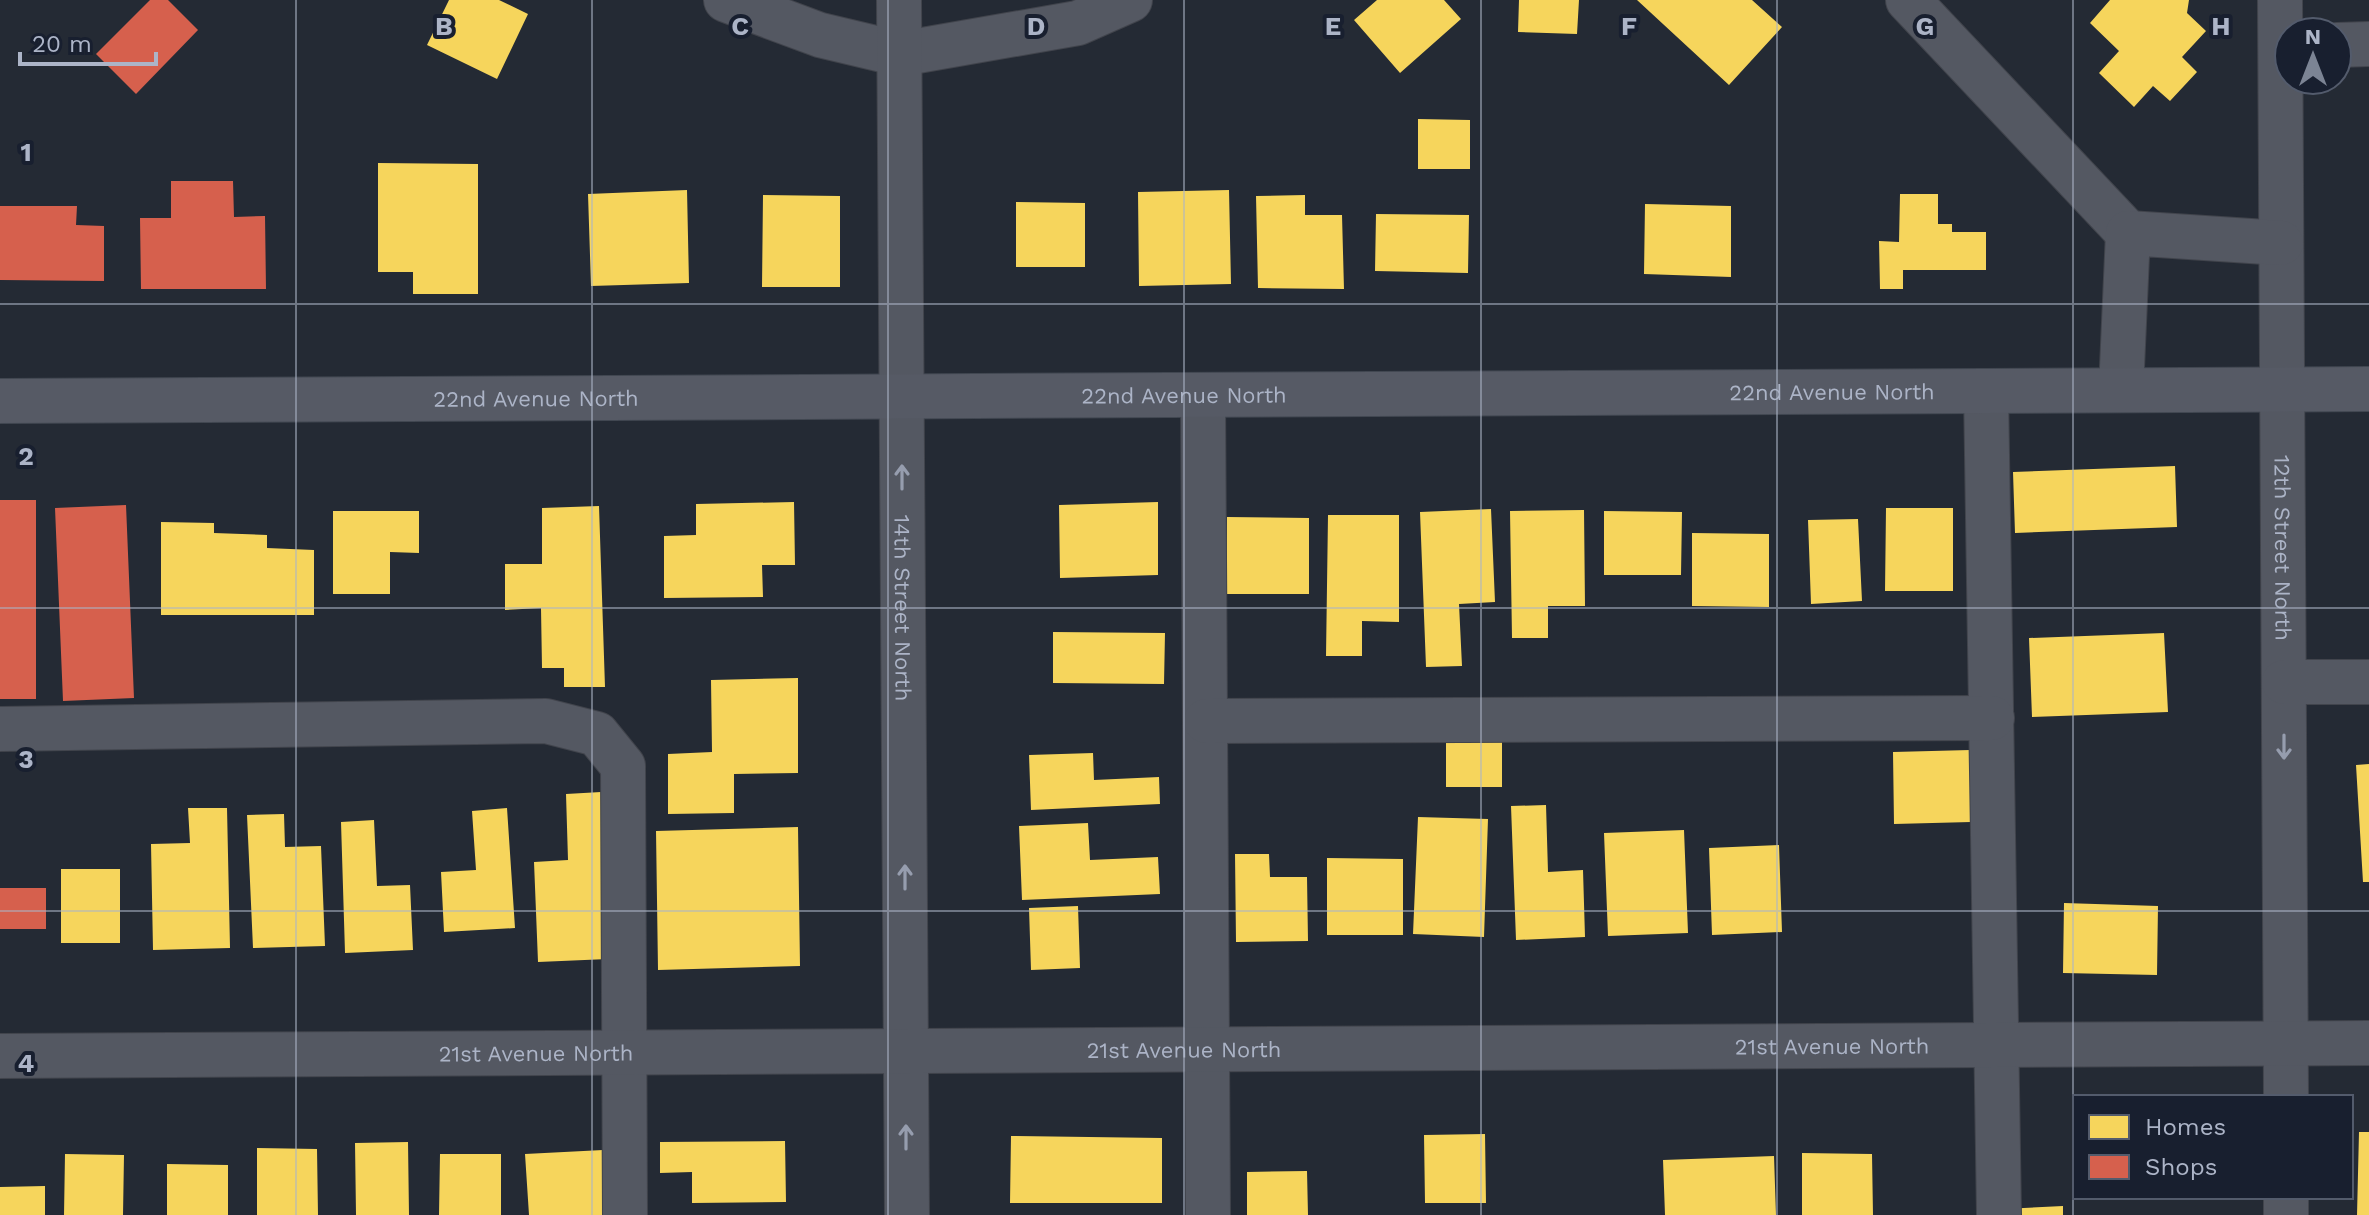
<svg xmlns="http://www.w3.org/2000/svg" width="2369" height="1215" font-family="'Work Sans',sans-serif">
  <rect width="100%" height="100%" fill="#242a34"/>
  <!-- homes -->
  <path fill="#f6d55c" d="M449 0H499L528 14 497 79 427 45Z
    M1377 0H1444L1461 19 1400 73 1354 20Z
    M1519 0H1579L1577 34 1518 32Z
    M1637 0H1752L1782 27 1729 85Z
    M2110 0H2189L2187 13 2206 31 2182 57 2197 72 2170 101 2153 86 2134 107 2099 73 2119 51 2090 23Z
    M1418 119 1470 120V169H1418Z
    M378 163 478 164V294H413V272H378Z
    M687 190 689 283 591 286 588 194Z
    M1229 190 1231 284 1139 286 1138 192Z
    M1900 194H1938V224H1952V232H1986V270H1903V289H1880L1879 241 1899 242Z
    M763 195 840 196V287H762Z
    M1305 195V215H1342L1344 289 1258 288 1256 196Z
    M1016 202 1085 203V267H1016Z
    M1645 204 1731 206V277L1644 274Z
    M1376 214 1469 215 1468 273 1375 271Z
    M2175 466 2177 527 2015 533 2013 472Z
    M794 502 795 565H762L763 597 664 598V536L696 535V504Z
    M1158 502V575L1060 578 1059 505Z
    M599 506 605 687H564V668H542L541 608 505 610V564H542V508Z
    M1886 508H1953V591H1885Z
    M1491 509 1495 602 1459 604 1462 666 1426 667 1420 512Z
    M1584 510 1585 606H1548V638H1512L1510 511Z
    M333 511H419V553L390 552V594H333Z
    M1604 511 1682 512 1681 575H1604Z
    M1328 515H1399V622L1362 621V656H1326Z
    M1227 517 1309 518V594H1226Z
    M1858 519 1862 601 1811 604 1808 520Z
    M161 522 214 523V533L267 535V548L314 550V615H161Z
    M1692 533 1769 534V607L1692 606Z
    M1053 632 1165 633 1164 684 1053 683Z
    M2164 633 2168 712 2032 717 2029 638Z
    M798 678V773L734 774V813L668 814V754L712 752 711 680Z
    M1446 740H1502V787H1446Z
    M1970 750 1971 822 1894 824 1893 752Z
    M1093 753 1094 780 1159 777 1160 804 1031 810 1029 755Z
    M2369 764V882H2363L2356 765Z
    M601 792 608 959 538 962 534 862 568 860 566 794Z
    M1546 805 1548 872 1583 870 1585 937 1516 940 1511 806Z
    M188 808H227L230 948 153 950 151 844 190 843Z
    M507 808 515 928 444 932 441 872 476 870 472 811Z
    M284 814 285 847 321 846 325 946 253 948 247 815Z
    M1418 817 1488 819 1484 937 1413 934Z
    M374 820 377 886 410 885 413 950 345 953 341 822Z
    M1088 823 1090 860 1158 857 1160 894 1022 900 1019 826Z
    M798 827 800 966 658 970 656 831Z
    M1684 830 1688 933 1608 936 1604 833Z
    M1779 845 1782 932 1712 935 1709 848Z
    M1235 854H1269L1270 877H1307L1308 941 1236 942Z
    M1327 858 1403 859V935H1327Z
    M61 869H120V943H61Z
    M2064 903 2158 906 2157 975 2063 973Z
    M1078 906 1080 968 1031 970 1029 908Z
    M2359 1132H2369V1215H2357Z
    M1485 1134 1486 1203H1425L1424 1135Z
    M1011 1136 1162 1138V1203H1010Z
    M785 1141 786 1202 692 1203V1172L660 1173V1142Z
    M408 1142 409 1215H356L355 1143Z
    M257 1148 317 1149 318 1215H257Z
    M603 1150 607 1215H529L525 1154Z
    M1802 1153 1872 1154 1873 1215H1802Z
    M65 1154 124 1155 123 1215H64Z
    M440 1154H501V1215H439Z
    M1774 1156 1776 1215H1665L1663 1160Z
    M167 1164 228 1165V1215H167Z
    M1307 1171 1308 1215H1247V1172Z
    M45 1186V1215H0V1187Z
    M2063 1206V1215H2003V1209Z"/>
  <!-- shops -->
  <path fill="#d6604d" d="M150 0H168L198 30 136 94 96 54Z
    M171 181H233L234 217 265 216 266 289H141L140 218H171Z
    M0 206H77L76 225 104 226V281L0 280Z
    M0 500H36V699H0Z
    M126 505 134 698 63 701 55 508Z
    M0 888H46V929H0Z"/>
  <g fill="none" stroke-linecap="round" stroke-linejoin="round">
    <!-- minor casing -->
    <g stroke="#41444c" stroke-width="46">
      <g id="minor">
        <path d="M726 0 820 35 900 54 1078 23 1130 0"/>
        <path id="s1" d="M899 0 907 1215"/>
        <path d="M1908 0 2128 233"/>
        <path id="s2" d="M2280 0 2286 1097"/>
        <path d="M2337 45 2369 44"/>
        <path d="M2121 390 2128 233 2281 243"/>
        <path d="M1986 391 1999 1215"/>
        <path d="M1203 395 1208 1215"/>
        <path d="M2284 682H2369"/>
        <path d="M1206 721 1992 718"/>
        <path d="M0 729 546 721 597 734 623 766 625 1215"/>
        <path id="s3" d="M0 1056 2369 1043"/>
        <path d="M2286 1197V1215"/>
      </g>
    </g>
    <!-- major casing -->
    <g stroke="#414751" stroke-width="46">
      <g id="major">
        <path id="s4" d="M0 401 2369 389"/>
      </g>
    </g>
    <!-- minor -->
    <use href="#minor" stroke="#545862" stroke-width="44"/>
    <!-- major -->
    <use href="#major" stroke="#565a65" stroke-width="44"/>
  </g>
  <!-- one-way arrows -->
  <defs><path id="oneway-shaft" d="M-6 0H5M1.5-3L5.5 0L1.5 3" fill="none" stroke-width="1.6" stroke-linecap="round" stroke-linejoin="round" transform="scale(2)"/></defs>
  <g stroke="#969dae">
    <use href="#oneway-shaft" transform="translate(902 477) rotate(-90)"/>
    <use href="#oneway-shaft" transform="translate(2284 747) rotate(90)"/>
    <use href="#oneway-shaft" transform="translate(905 877) rotate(-90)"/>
    <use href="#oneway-shaft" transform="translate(906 1137) rotate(-90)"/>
  </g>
  <!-- grid -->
  <path fill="none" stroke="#acb4c7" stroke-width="2" stroke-opacity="0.55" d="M296 0V1215M592 0V1215M888 0V1215M1184 0V1215M1481 0V1215M1777 0V1215M2073 0V1215M0 304H2369M0 608H2369M0 911H2369"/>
  <g text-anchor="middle" stroke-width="8" stroke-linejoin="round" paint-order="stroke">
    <!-- street labels -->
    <g font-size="22" fill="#acb4c7" stroke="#181f2f">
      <text dy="8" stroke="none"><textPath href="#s4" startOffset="1832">22nd Avenue North</textPath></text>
      <text dy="8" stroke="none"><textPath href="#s4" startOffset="1184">22nd Avenue North</textPath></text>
      <text dy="8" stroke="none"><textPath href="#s4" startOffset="536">22nd Avenue North</textPath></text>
      <text dy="8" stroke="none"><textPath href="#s2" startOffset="548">12th Street North</textPath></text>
      <text dy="8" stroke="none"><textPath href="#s1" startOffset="608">14th Street North</textPath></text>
      <text dy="8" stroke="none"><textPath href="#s3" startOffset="1832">21st Avenue North</textPath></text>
      <text dy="8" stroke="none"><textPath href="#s3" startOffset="1184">21st Avenue North</textPath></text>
      <text dy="8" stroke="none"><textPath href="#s3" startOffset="536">21st Avenue North</textPath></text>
    </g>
  </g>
  <g font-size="26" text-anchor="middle" font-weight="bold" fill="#acb4c7" stroke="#181f2f" stroke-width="8" stroke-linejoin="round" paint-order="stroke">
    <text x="444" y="35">B</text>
    <text x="740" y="35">C</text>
    <text x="1036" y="35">D</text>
    <text x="1333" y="35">E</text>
    <text x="1629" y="35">F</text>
    <text x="1925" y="35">G</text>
    <text x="2221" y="35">H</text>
    <text x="26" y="161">1</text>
    <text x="26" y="465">2</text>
    <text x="26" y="768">3</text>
    <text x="26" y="1072">4</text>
  </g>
  <!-- legend -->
  <rect x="2073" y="1095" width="280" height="104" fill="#181f2f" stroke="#535b6c" stroke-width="2"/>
  <rect x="2089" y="1115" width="40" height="24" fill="#f6d55c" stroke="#535b6c" stroke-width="2"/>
  <text x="2145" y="1135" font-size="24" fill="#acb4c7">Homes</text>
  <rect x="2089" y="1155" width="40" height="24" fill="#d6604d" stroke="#535b6c" stroke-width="2"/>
  <text x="2145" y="1175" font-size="24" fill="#acb4c7">Shops</text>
  <!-- north arrow -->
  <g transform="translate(2313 56)"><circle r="38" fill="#181f2f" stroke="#535b6c" stroke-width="2"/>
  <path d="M0-6L14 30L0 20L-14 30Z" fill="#7c8494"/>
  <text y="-12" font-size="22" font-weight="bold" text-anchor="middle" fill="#acb4c7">N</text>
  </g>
  <!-- scale -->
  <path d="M20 52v12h136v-12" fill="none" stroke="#acb4c7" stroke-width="4"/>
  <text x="32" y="52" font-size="24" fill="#acb4c7" stroke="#181f2f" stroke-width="6" paint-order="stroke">20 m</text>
</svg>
